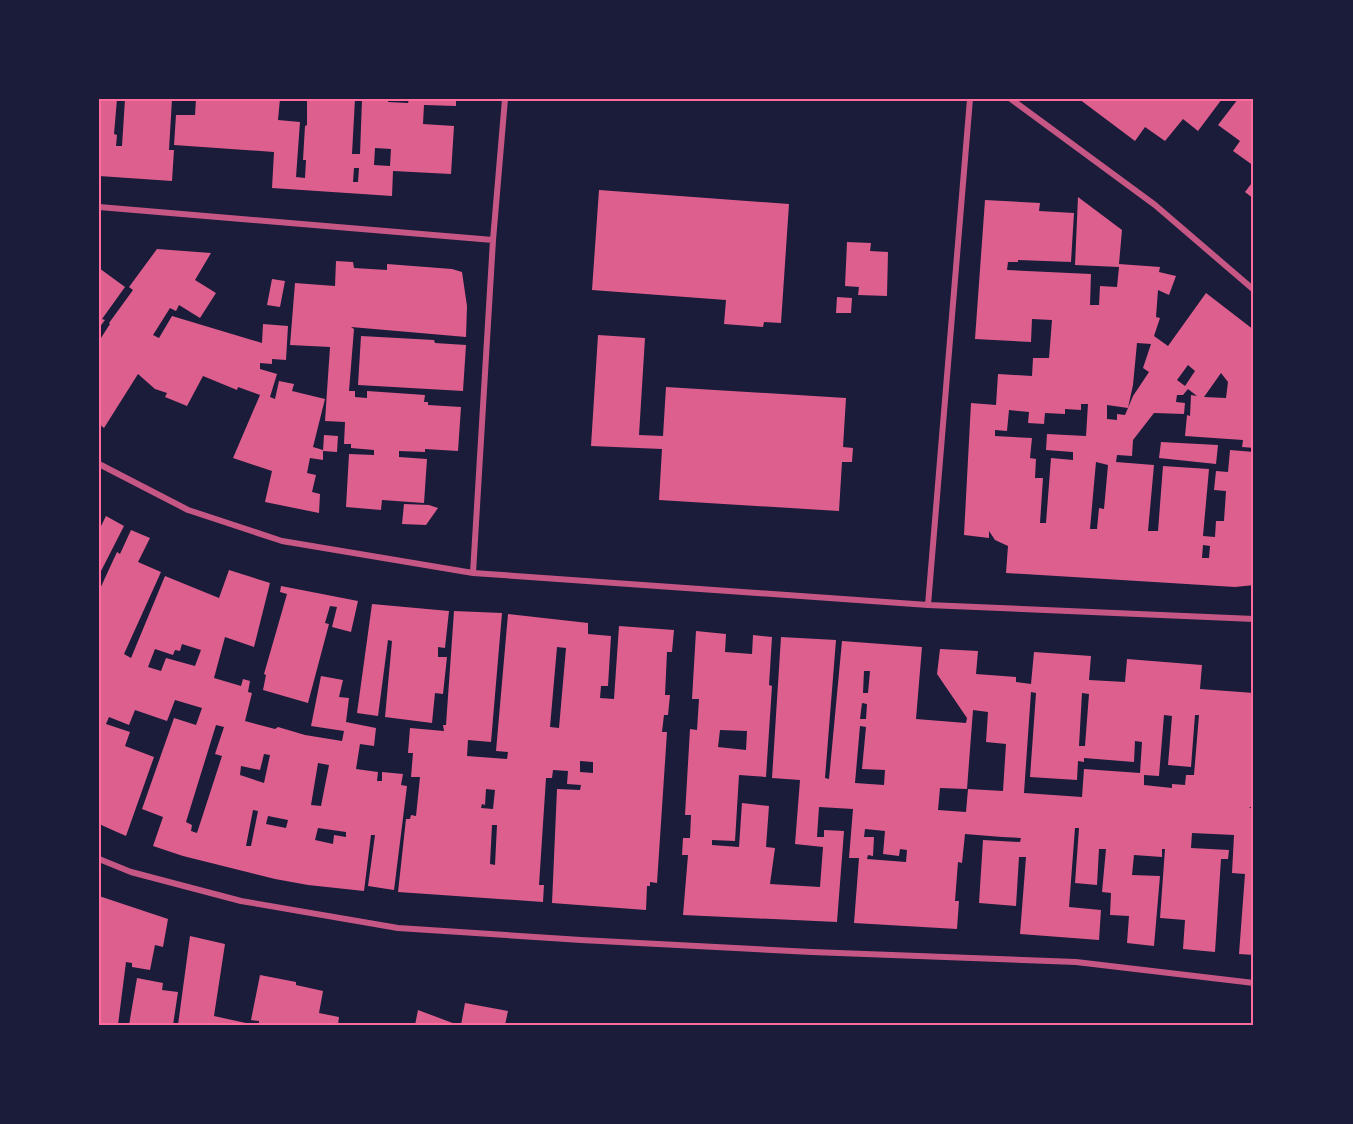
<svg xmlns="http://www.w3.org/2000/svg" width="1353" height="1124" font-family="Ubuntu,sans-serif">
  <rect width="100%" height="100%" fill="#1b1b3a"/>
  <!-- building -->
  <path fill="#dd5f8e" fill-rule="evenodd" d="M99 99H117L114 134 117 135 116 146H122L125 99H172L169 150H174L172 181 99 176Z
    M196 99H280L278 120 300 122 296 177 305 178 306 160H303L305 126 307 125V99H355L352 154H360L362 99H388V102L408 103 409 99H456V106L424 105 423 124 454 126 451 174 393 171 392 196 272 188 274 152 174 145 176 115H195ZM375 148 391 149 390 166 374 165ZM354 168H359L358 182H353Z
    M1079 99H1222L1198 131 1183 119 1165 141 1145 127 1135 141Z
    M1238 99H1254V166L1233 151 1240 141 1218 125Z
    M1254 180V199L1245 192Z
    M599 190 789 204 781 323 764 322 763 327 724 324 726 300 592 290Z
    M1078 197 1122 230 1119 264 1160 267 1159 272 1176 276 1169 295 1158 290 1156 317 1160 318 1154 336 1168 346 1206 293 1254 330V448L1242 447 1243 440 1185 436 1187 415 1190 416 1191 395 1197 396 1188 389 1183 395H1177L1176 402 1185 403 1184 414 1154 413 1133 440 1132 456 1117 455 1116 462 1154 465 1148 531H1158L1163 466 1209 469 1203 536 1215 537 1216 521H1224L1226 491 1214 490 1216 471 1228 472 1230 450 1254 452V585L1235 587 1006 573 1008 546 995 540 989 531V538L964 535 971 403 996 405 998 374 1032 376 1033 358H1049L1052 320 1032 319 1031 342 975 339 985 200 1040 203 1039 211 1074 213 1071 262 1018 260V262H1008L1007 270 1091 274 1090 305H1099L1100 286 1117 287 1119 267 1075 265ZM1137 343 1151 344 1143 368 1149 372 1133 396 1128 408 1133 385ZM1188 365 1195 371 1185 386 1177 380ZM1221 373 1228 382 1226 398 1204 397ZM1081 404H1088L1086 436 1047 434 1046 450 1073 452V460L1051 458 1046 523H1040L1043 478H1035L1036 459 1030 458 1032 438 995 436V430L1007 431 1009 410 1029 412 1028 423 1044 424 1045 413 1065 414V409L1081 410ZM1107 405 1128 408 1125 415 1117 414V420L1107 419ZM1096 462 1108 465 1104 509 1099 508 1097 529H1090ZM1203 545 1210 546 1209 558H1202Z
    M847 242 871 243 870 251 888 252 887 296 858 295 859 287 845 286Z
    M157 249 211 253 195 280 216 293 200 318 179 305 176 311 170 308 153 335 159 338 172 316 262 343 263 324 288 326 286 360 272 359V364L260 363V369L277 374 270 397 275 399 279 381 294 384 292 391 325 399 313 447 323 450V460L310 458 307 473 316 475 312 492 320 494 319 513 265 502 272 471 233 458 260 395 238 387 237 390 203 376 187 406 165 397 167 393 155 389 138 374 104 428 99 424V341L110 324 109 323 133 290 129 287Z
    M336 261 353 262 354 268 387 270V264L452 269 462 272 467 306 466 337 351 327 354 329 349 391H355V397L367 398V391L425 395 424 402H428V405L461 407 458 451 425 449V452L399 451V457L427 459 424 503 382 500 381 510 346 507 349 454 374 455V450L351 448V444H344L345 422 325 421 330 347 290 345 295 283 335 286Z
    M99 268 125 287 102 319 105 320 99 328Z
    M272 279 285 281 280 307 267 305Z
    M837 297 852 298 851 313H836Z
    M598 335 645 338 639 435 663 436 666 387 846 398 843 447 853 448 852 462H842L839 511 659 500 662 449 591 446Z
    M361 336 434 340 435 343 466 345 463 391 358 385Z
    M324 435 338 436 337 452 323 451Z
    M1161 442 1218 445 1216 464 1159 458Z
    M404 504 429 505 438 508 426 525 402 524Z
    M106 516 124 526 99 575V530Z
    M131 530 150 538 138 562 161 572 124 654 131 658 165 576 219 598 229 570 270 583 254 647 225 637 214 678 241 686 243 679 250 681 248 692 252 693 245 721 275 729 278 727 305 735 342 741 344 731 311 726 321 676 343 680 339 697 349 698 346 722 376 728 374 746 360 744 356 769 378 772 377 781H382V772L403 774 401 785 407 786 394 890 368 886 375 835H371L364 891 308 885 275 879 183 856 153 846 163 817 142 809 174 718 196 725 202 708 175 700 167 721 135 710 129 725 109 717 106 724 130 732 125 746 154 757 126 836 99 824V591L117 552 120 554ZM182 644 201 650 195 666 166 658 161 671 148 667 155 649 173 655 175 650 180 651ZM216 725 224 727 215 754 222 756 197 833 191 831 192 825 186 822ZM264 754 270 755 264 783 240 775 241 766 260 770ZM318 763 329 765 321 806 311 805ZM253 810 258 811 251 846H246ZM268 816 288 820 286 828 266 824ZM318 828 346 832V837L334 835 333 844 315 840Z
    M281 586 358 601 351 632 332 627 337 607 330 606 325 623 329 624 308 703 263 690 266 675 264 674 287 594 280 592Z
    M372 604 449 611 445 648 438 647V657H447L443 694 435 693 432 723 385 717 392 641 388 640 378 716 357 713Z
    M454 611 502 613 491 742 468 740 467 756 507 759 508 752 496 751 508 614 588 623V634L611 636 608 686H601L600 698 614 699 619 626 674 630 672 652H667L665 695H670L668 715H664L662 732H667L657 883 650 882V886H647L646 910 552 903 557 789 580 790 581 785 567 784 568 771 553 770 552 778H546L539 885H544L543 902 398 892 406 819H410L411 815 416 816 420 777H411L413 753H408L410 728 444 731 443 725H446ZM557 647 566 648 559 728 550 727ZM580 761 593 762V773L580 772ZM486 789 495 790 493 809 481 808 482 804 485 805ZM492 825H497L495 865 490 864Z
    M696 631 726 634 725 652 752 654 753 635 772 637 769 685 772 686 766 777 739 775 735 841 712 840V845L739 847 742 803 769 806 766 847 775 848 770 884 820 887 823 847 795 844 800 780 772 778 781 637 836 640 825 778 829 779 842 641 922 647 916 719 966 723 967 718 937 674 940 649 978 651 976 674 1016 677V682L1031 684 1034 652 1091 656 1089 680 1125 682 1127 659 1202 665 1200 689 1254 693V741L1251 791 1254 792V807H1249L1254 810V955L1239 954 1245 874 1232 873 1234 835 1192 833 1191 848 1229 850 1228 859H1221L1215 952 1183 949 1185 920 1160 918 1165 849H1162V857L1134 855 1132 875 1160 876 1154 946 1127 943 1129 916 1110 915 1111 893 1102 892 1106 849H1099L1097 885 1075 883 1079 828H1075L1069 907 1101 910 1099 940 1020 934 1026 857H1019L1016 906 979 903 983 840 1020 842 1021 838 1002 837 965 834 962 863 958 862 955 901H959L957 929 854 923 859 858H849L853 809 819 807 817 837H824V830L844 831 837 922 683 915 688 855H682L683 838H690L691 815H685L690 729 697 730 699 699H692ZM864 671H870L868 693H863ZM1031 692 1036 693 1030 777 1077 780 1078 761 1084 762V758L1134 762 1135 741 1142 742 1140 773 1084 769 1082 797 1024 793ZM1082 693 1089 694 1085 746H1079ZM862 703 867 704 866 719H860ZM973 710 988 712 986 742 1006 744 1003 791 968 789 966 812 938 810 940 788 967 789ZM1164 715 1172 716 1168 765 1191 767 1195 715H1199L1194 775H1186L1185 785 1172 784V788L1144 785V775L1159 776ZM860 726 866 727 862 769 885 770 884 785 855 783ZM720 730 747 731 746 750 718 747ZM865 829 885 831 883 854 899 856 900 849 907 850 906 862 867 859 868 855 873 856 874 837H864Z
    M99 896 168 919 163 947 155 945 150 970 132 967V963L126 962 118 1025H99Z
    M190 936 225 944 214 1016 255 1025H178Z
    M260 975 296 982V985L323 991 319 1013 339 1017 338 1025H259V1021L251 1020Z
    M137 978 163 983 162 990 178 992 173 1025H129Z
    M465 1003 508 1011 505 1025H461Z
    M418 1010 458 1025H415Z"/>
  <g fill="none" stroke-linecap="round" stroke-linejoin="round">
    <!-- minor -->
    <path stroke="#c65784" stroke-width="6" d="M1011 99 1155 205 1254 290
      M99 207 493 240
      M99 464 188 510 282 541 473 573 928 605 1254 619
      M473 573 493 240 505 99
      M928 605 970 99
      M99 859 131 872 241 901 398 928 581 940 812 952 1076 962 1254 983"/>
  </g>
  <!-- border -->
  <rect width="1353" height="1124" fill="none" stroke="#1b1b3a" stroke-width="201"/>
  <rect x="100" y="100" width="1152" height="924" fill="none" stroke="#ff6b9d" stroke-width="2"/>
</svg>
